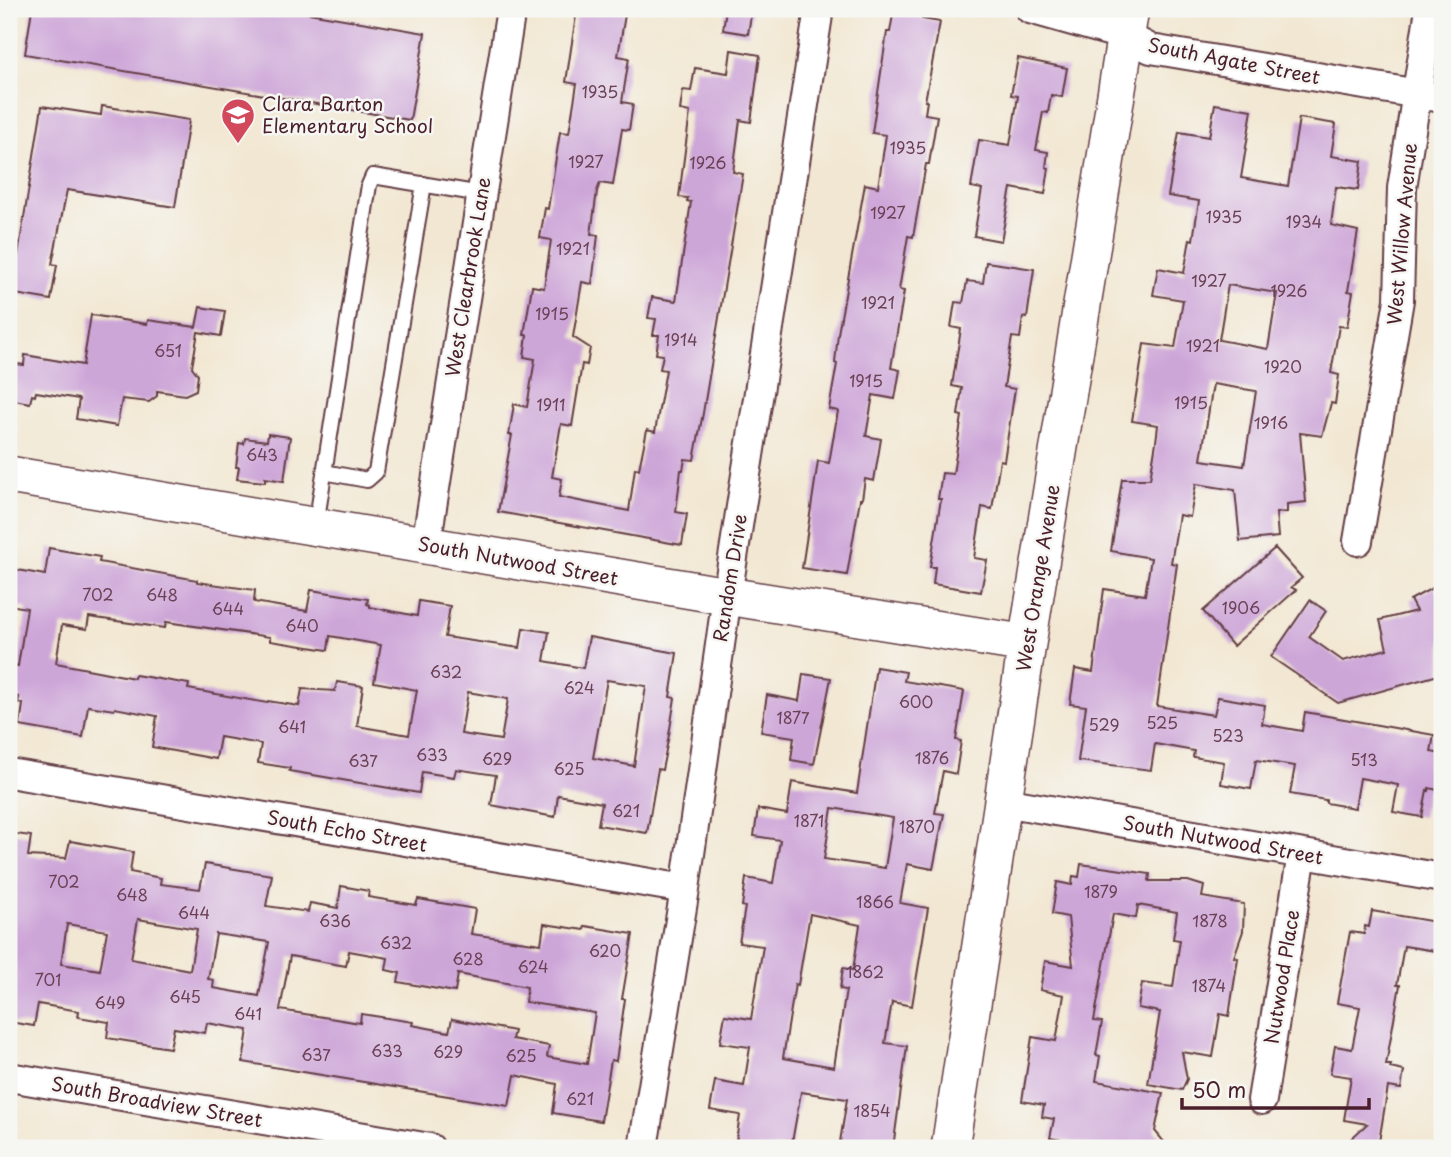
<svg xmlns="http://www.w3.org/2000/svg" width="1451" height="1157" font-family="'Playpen Sans',sans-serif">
  <rect width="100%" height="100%" fill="#f6f6f2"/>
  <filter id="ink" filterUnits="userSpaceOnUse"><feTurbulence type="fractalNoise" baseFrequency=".0143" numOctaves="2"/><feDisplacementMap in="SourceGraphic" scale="14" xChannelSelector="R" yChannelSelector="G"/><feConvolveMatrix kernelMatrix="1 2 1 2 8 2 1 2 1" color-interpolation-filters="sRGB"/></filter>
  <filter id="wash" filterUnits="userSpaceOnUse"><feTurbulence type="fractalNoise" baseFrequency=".00686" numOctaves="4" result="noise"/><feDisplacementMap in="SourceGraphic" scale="28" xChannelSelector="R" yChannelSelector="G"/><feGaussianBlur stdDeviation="1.57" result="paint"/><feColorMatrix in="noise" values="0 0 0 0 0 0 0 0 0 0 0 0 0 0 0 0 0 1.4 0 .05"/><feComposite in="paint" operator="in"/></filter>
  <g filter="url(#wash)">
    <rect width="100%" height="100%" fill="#f2e7d2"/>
    <g id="blocks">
      <!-- building -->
      <path fill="#cda6d8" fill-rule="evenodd" d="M32 9H286L425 33 410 120 25 54Z
        M577 9H626L618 56 629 58 622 102 633 104 629 130 622 129 613 185 600 183 597 191 591 234 598 235 592 284 582 282 573 337 590 348 587 365 582 364 572 426 561 424 552 477 562 479 559 497 629 511 635 468 639 469 647 430 655 432 666 370 660 369 663 355 656 354 659 335H653L656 319 648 318 652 297 676 301 691 202 687 201 688 198 679 197 690 112 680 110 683 90 691 91 695 68 728 73 731 50 760 55 751 122 740 120 733 172 743 174 703 413 694 460 685 459 683 470H681L676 512 687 514 682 545 498 512 512 435H509L514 404 527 407 535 359 524 357 527 335H524L532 286 544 288 551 240 540 238 545 208 548 209 560 132 569 133 577 84 566 82Z
        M726 9H752L748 34 723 30Z
        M894 9H921L922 19 940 22 925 101H927L925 114 937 116 929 164H926L913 237 908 236 899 290 904 291 891 368 900 370 895 399 873 395 866 436 881 439 874 481 865 479 862 499H860L847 575 802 568 818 461 829 463 838 411 829 409 837 364 835 363 838 334 865 184 878 187 886 135 872 133 887 32H890Z
        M1018 58 1067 68 1062 97 1051 95 1048 113 1043 112 1036 150 1048 152 1046 167 1049 168 1045 194 1011 188 1001 241 974 236 982 189 971 187 979 140 1010 145 1018 96 1011 95Z
        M1215 104 1252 110 1241 178 1288 186 1299 118 1336 124 1331 156 1362 161 1358 190 1336 187 1331 225 1358 231 1348 291 1353 292 1347 327 1339 326 1331 373 1339 375 1335 404 1331 403 1322 436 1300 433 1306 502 1287 504V512L1276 513 1278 537 1240 541 1235 490 1196 484 1190 517 1179 515 1171 563 1177 564 1157 706 1214 715 1218 697 1265 705 1262 724 1302 731 1305 712 1434 735 1431 752 1442 754V791L1429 788V791L1427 790 1422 817 1393 812 1398 785 1360 778 1355 808 1326 803V800L1290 794 1295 766 1256 760 1251 789 1221 784 1224 762 1193 757 1194 751 1155 744 1151 770 1078 761 1086 706 1070 704 1075 669 1093 672 1104 589 1145 595 1151 558 1111 551 1122 479H1150L1156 442 1158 425 1132 421 1144 344 1175 348 1183 300 1153 295 1158 268 1184 273 1190 239 1193 240 1199 201 1168 196 1179 132 1209 137ZM1228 285 1277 293 1268 349 1219 340ZM1213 384 1256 391 1244 466 1201 460Z
        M42 106 101 115 102 106 189 120 175 207 67 190 52 264 57 265 51 300 9 293V254L18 255Z
        M986 262 1034 269 1027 318 1023 317 1020 338 1012 337 1004 387 1015 389 1004 461 1000 460 992 509 982 507 974 558 987 560 981 592 933 584 935 567H930L941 499H938L942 473 953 474 962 416 958 415 962 388 952 386 961 329 951 327 955 302 963 303 967 281 983 283Z
        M200 307 225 311 221 336 198 332 192 367 198 375 196 390 185 395 157 391V396L149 402 122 399 117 426 76 419 79 399 36 392 35 396 32 395 30 403 9 399V363L24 365 25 355 83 365 91 315 147 324 148 320 196 327Z
        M268 434 290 437 284 481 265 478V482L237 479 239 467H236L239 443 244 444 245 438 267 441Z
        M49 548 100 557 99 562 197 580V582L255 590 254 602 307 611 311 590 368 599 367 604 370 605V607L417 616 419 601 450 606 445 637 520 648 523 628 549 632 544 661 583 668 589 637 677 653 670 697 675 698 669 735 662 770 658 769 647 833 598 825 602 803 558 795 555 817 491 805 496 775 456 769 454 777 422 772 419 793 289 771 290 768 258 763 261 744 220 737 216 759 152 747 157 716 115 708 114 710 88 706 83 737 20 726 23 704 18 703 19 697 9 696V664L18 666 27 608 9 605V588L12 569 45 575ZM89 617 165 628 166 622 270 637V641L328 650 330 636 381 645 374 682 417 690 409 735 357 726 363 686 337 682 335 691 302 689 299 706 268 701 267 703 188 689 189 684 135 675 134 678 56 663 62 625 87 629ZM607 680 646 686 634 766 593 758ZM468 692 508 699 501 740 461 734Z
        M1275 548 1302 578 1291 587 1296 590 1233 646 1203 611Z
        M1434 587 1442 601V674L1338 703 1271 657 1310 600 1326 611 1309 637 1343 661 1387 649 1380 620 1416 611 1410 600Z
        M876 667 906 672 904 681 964 691 956 740 961 741 956 774 943 771 935 813 944 814 933 869 907 864 900 903 928 908 912 1006 892 1002 885 1043 907 1046 893 1148H839L847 1099 801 1092 791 1148H735L740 1115 710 1110 715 1081 744 1086 750 1047 720 1043 725 1015 751 1019 763 946 739 943 745 907 742 906 746 878 773 883 780 840 754 836 758 809 787 814 792 782 857 793ZM832 808 893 818 885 868 824 859ZM810 914 860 925 853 970 843 968 840 989 846 990 834 1067 783 1058 795 984 798 985Z
        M803 674 831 678 814 764 791 760 794 737 761 732 767 695 799 701Z
        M9 833 31 836 28 856 66 858 70 841 133 852 130 872 161 878 160 884 200 889 205 864 272 875 266 906 308 912 310 903 338 908 341 886 369 891 368 897 416 905 418 899 475 909 471 934 541 944 544 924 584 930 585 926 633 934 622 999H625L616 1061 611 1060 601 1121 553 1113 557 1084 515 1075 509 1106 243 1062 248 1030 207 1023 205 1033 174 1028 170 1048 107 1038 109 1022 78 1017 79 1011 38 1004 34 1026 9 1022ZM138 919 197 929 190 970 131 959ZM67 924 107 931 100 970 61 964ZM216 934 269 942 259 996 213 988 214 980 208 979ZM349 951 388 958 386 970 400 973 398 982 455 992 458 974 527 987 525 1002 595 1013 587 1064 547 1057 549 1046 512 1039 514 1031 452 1019 449 1032 412 1025 413 1022 361 1014 360 1023 280 1010 290 956 346 966Z
        M1081 864 1150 874 1149 881H1188L1204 886 1202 897 1244 904 1243 931 1234 957 1238 958 1229 1016 1220 1014 1213 1057 1182 1052 1187 1079 1182 1090 1148 1084 1160 1012 1138 1008 1142 983 1173 987 1180 940 1173 939 1177 912 1138 905 1136 918 1113 914 1094 1021 1102 1022 1096 1055 1100 1056 1096 1081 1163 1093 1155 1131 1169 1148H1109L1050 1138 1054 1119 1042 1117 1044 1105 1022 1101 1032 1037 1056 1041 1064 995 1040 990 1045 961 1073 966 1068 917 1052 914 1057 882 1072 885 1073 876 1079 877Z
        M1372 911 1442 923V952L1404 946 1397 985H1400L1386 1065H1391L1390 1068 1404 1071 1401 1089 1388 1087 1378 1148H1341L1367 1124 1344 1120 1351 1077 1330 1074 1335 1046 1352 1049 1360 1007 1337 1003 1350 932 1364 934 1365 926 1369 927Z"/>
    </g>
  </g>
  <g filter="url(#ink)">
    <use href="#blocks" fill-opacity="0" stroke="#633d44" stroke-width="2"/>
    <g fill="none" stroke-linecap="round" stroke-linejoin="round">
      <!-- service casing -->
      <g stroke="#633d44" stroke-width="18">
        <path id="service" d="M324 472 367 480 376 472 424 184
          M316 525 369 185 373 176 481 194"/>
      </g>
      <!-- minor casing -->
      <g stroke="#633d44" stroke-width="32">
        <path id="minor" d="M1030 9 1126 36 1151 49 1442 98
          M1358 541 1399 300 1402 188 1430 9
          M426 545 511 9
          M9 773 685 889
          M1004 802 1442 878
          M9 1077 430 1148
          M1262 1100 1302 854
          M643 1148 685 889 727 596 819 9"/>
      </g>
      <!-- tertiary casing -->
      <g stroke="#633d44" stroke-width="40">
        <path id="tertiary" d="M9 475 727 596 1027 644
          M950 1148 1027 644 1130 9"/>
      </g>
      <!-- service -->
      <use href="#service" stroke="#fff" stroke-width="14"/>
      <!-- minor -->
      <use href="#minor" stroke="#fff" stroke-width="28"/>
      <!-- tertiary -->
      <use href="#tertiary" stroke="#fff" stroke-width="37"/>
    </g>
  </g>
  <!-- icons -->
  <defs>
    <g id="school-pin" transform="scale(1.75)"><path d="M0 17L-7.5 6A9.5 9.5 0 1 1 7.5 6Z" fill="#d1495b" stroke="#f6f6f2"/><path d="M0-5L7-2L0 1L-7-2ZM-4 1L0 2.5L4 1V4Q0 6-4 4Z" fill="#fff"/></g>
  </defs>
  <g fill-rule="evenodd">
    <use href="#school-pin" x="238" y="115"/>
  </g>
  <g text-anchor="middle" stroke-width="5" stroke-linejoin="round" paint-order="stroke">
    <!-- number labels -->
    <g font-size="16" fill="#6b4156">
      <text x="600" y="98">1935</text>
      <text x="908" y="154">1935</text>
      <text x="586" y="168">1927</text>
      <text x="708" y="169">1926</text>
      <text x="888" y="219">1927</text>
      <text x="1224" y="223">1935</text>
      <text x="1304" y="228">1934</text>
      <text x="573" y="255">1921</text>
      <text x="1209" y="287">1927</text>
      <text x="1289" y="297">1926</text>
      <text x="878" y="309">1921</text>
      <text x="552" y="320">1915</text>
      <text x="681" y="346">1914</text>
      <text x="1203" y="352">1921</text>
      <text x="168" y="357">651</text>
      <text x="1283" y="373">1920</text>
      <text x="866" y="387">1915</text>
      <text x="1191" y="409">1915</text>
      <text x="551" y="411">1911</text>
      <text x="1271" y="429">1916</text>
      <text x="262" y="461">643</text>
      <text x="98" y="601">702</text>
      <text x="162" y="601">648</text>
      <text x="1241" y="614">1906</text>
      <text x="228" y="615">644</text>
      <text x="302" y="632">640</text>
      <text x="446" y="678">632</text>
      <text x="579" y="694">624</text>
      <text x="916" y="708">600</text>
      <text x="793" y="724">1877</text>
      <text x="1162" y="729">525</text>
      <text x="1104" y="731">529</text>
      <text x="292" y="733">641</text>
      <text x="1228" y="742">523</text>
      <text x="432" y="761">633</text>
      <text x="932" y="764">1876</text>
      <text x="497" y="765">629</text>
      <text x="1364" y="766">513</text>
      <text x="363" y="767">637</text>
      <text x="569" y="775">625</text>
      <text x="626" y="817">621</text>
      <text x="809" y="827">1871</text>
      <text x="917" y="833">1870</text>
      <text x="64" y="888">702</text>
      <text x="1101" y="898">1879</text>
      <text x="132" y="901">648</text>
      <text x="875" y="908">1866</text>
      <text x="194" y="919">644</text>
      <text x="335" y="927">636</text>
      <text x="1210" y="927">1878</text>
      <text x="396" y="949">632</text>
      <text x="605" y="957">620</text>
      <text x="468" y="965">628</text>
      <text x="533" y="973">624</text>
      <text x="865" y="978">1862</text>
      <text x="48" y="986">701</text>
      <text x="1209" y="992">1874</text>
      <text x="185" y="1003">645</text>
      <text x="110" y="1009">649</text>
      <text x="248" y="1020">641</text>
      <text x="387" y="1057">633</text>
      <text x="448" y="1058">629</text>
      <text x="316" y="1061">637</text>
      <text x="521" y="1062">625</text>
      <text x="580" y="1105">621</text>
      <text x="872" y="1117">1854</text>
    </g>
    <!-- street labels -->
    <g font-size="19" fill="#4a1f2b" stroke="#f6f6f2">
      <text transform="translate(1234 61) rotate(11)" y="7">South Agate Street</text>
      <text transform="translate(1402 234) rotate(-85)" y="7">West Willow Avenue</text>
      <text transform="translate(468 277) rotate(-81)" y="7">West Clearbrook Lane</text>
      <text transform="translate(518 561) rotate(10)" y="7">South Nutwood Street</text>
      <text transform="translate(730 578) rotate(-81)" y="7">Random Drive</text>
      <text transform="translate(1038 578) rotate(-81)" y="7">West Orange Avenue</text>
      <text transform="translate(347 831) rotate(10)" y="7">South Echo Street</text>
      <text transform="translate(1223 840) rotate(10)" y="7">South Nutwood Street</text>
      <text transform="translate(1282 977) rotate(-81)" y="7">Nutwood Place</text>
      <text transform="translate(157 1102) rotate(10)" y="7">South Broadview Street</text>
    </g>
    <!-- poi labels -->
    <g font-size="19" fill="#4a1f2b" stroke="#f6f6f2" text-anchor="start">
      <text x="262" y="111">Clara Barton<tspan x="262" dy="22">Elementary School</tspan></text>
    </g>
  </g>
  <!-- margin -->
  <rect width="1451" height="1157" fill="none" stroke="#f6f6f2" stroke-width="35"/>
  <!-- scale -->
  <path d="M1182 1098v10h187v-10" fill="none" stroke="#4a1f2b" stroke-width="3.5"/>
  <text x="1192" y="1098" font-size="21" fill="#4a1f2b" stroke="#f6f6f2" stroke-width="5" paint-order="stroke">50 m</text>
</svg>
